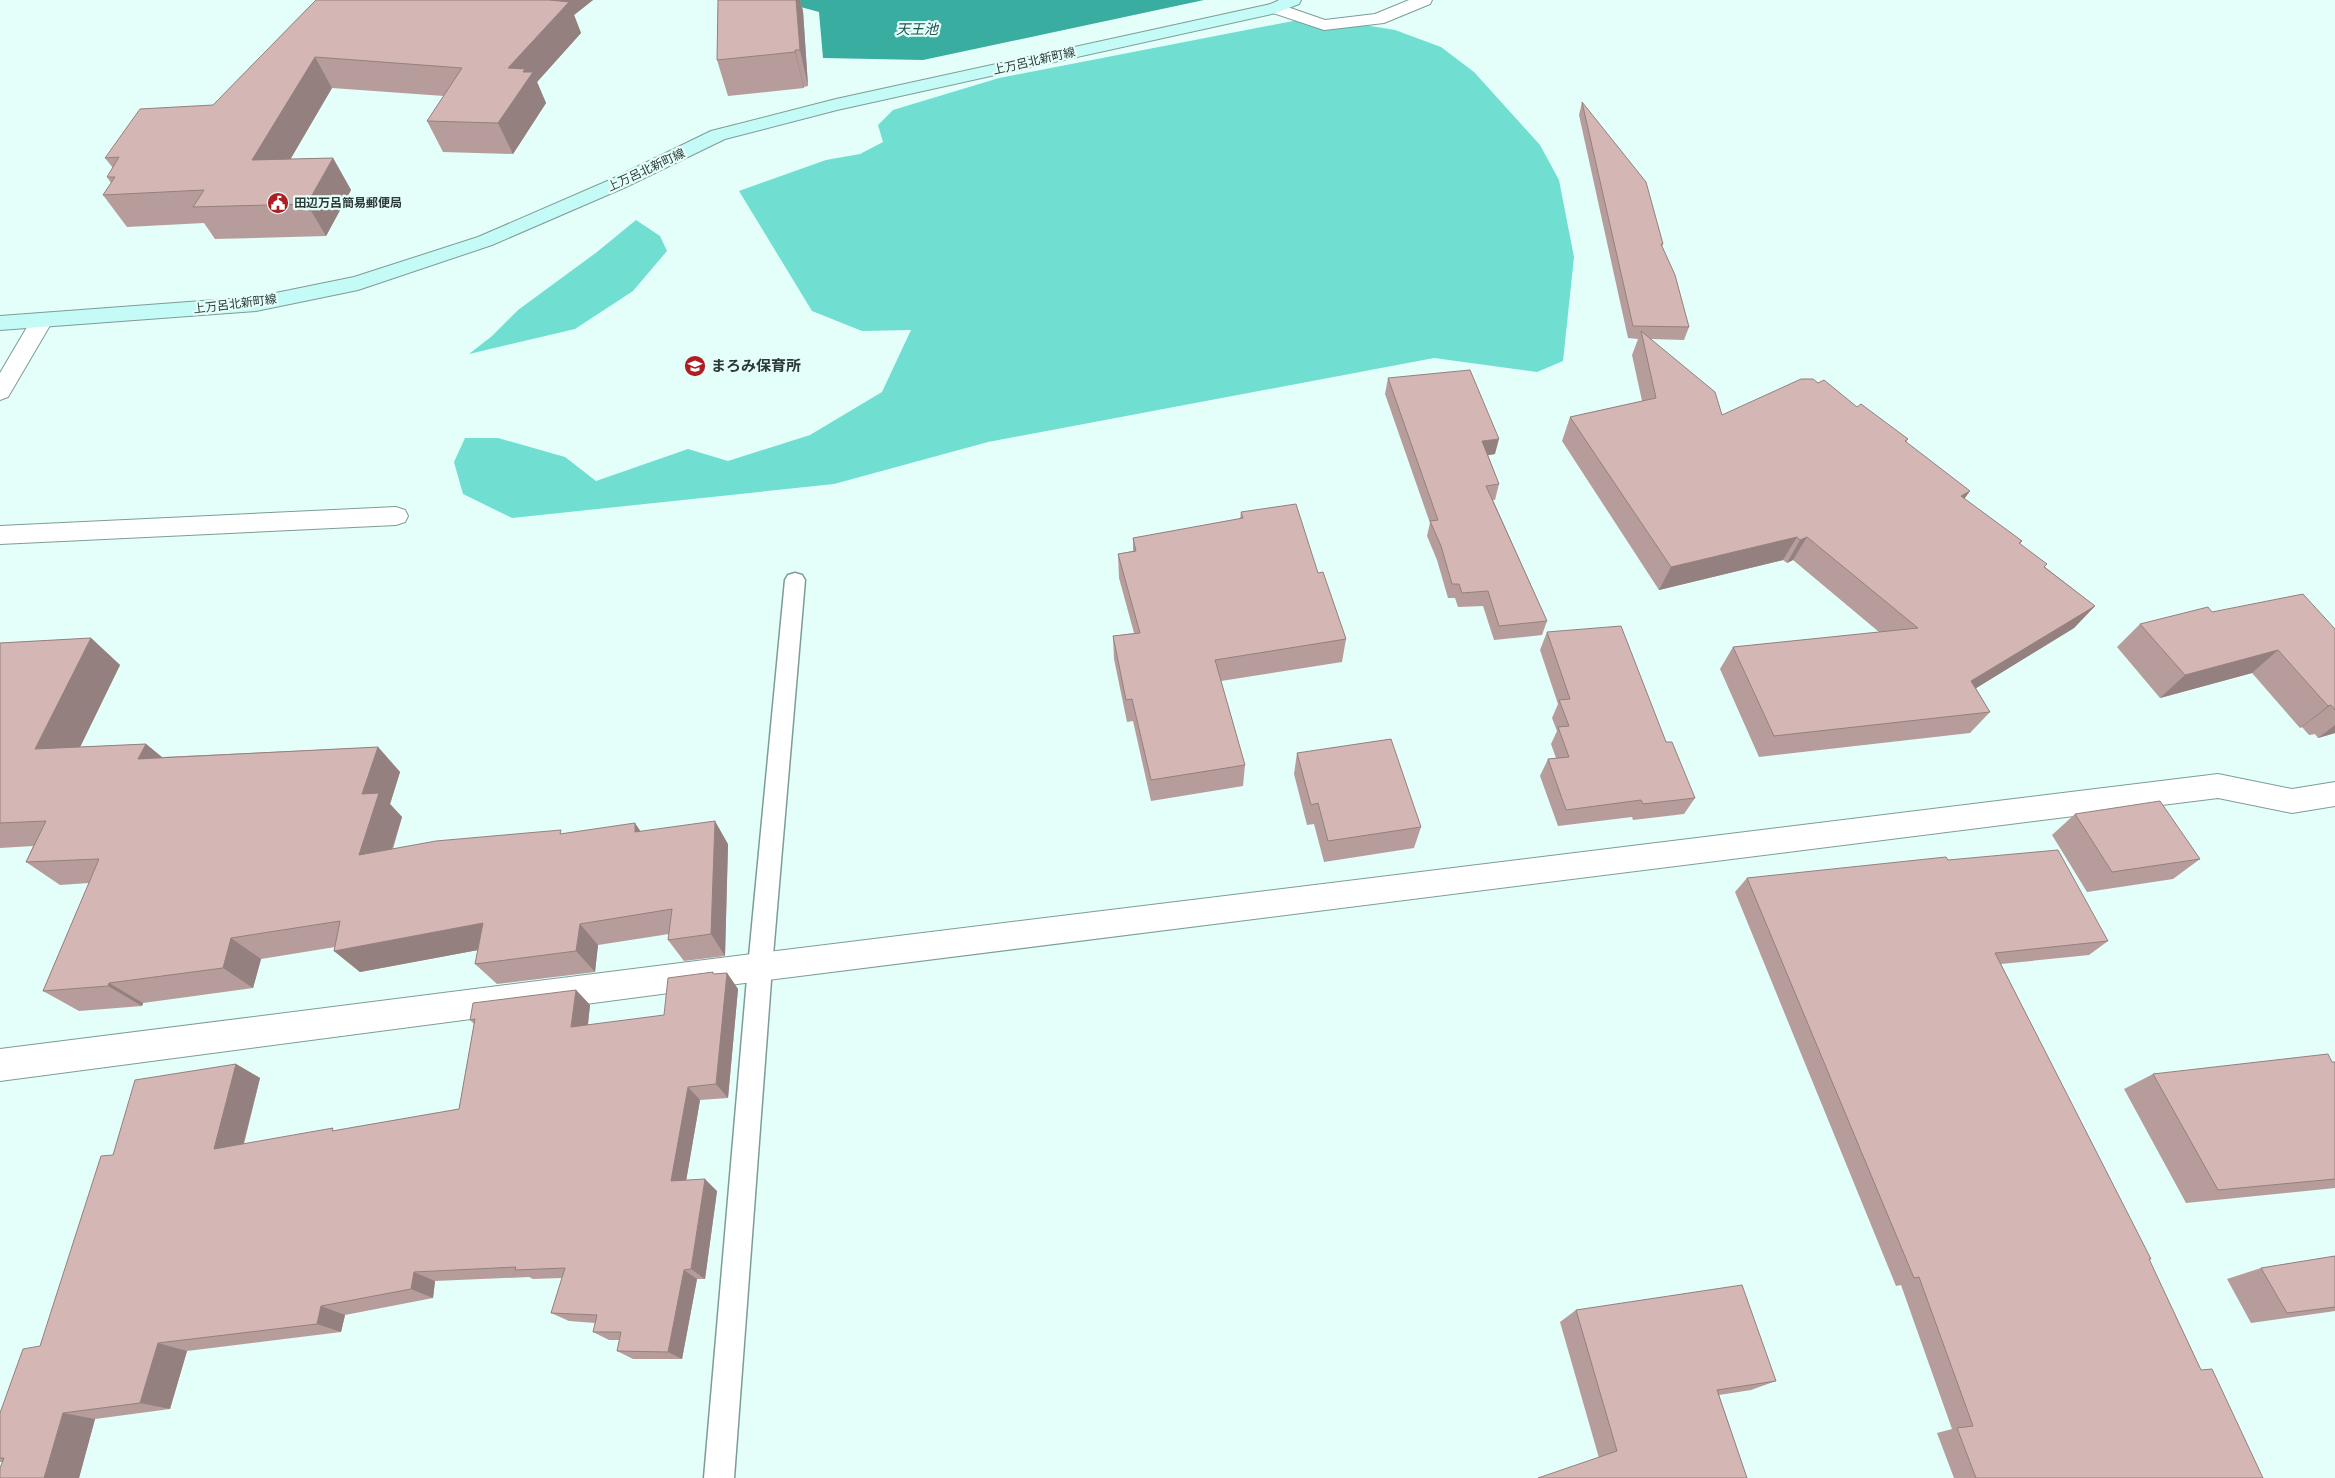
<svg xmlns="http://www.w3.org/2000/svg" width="2335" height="1478" font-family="'Public Sans','Noto Sans JP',sans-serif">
  <rect width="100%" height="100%" fill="#e4fefa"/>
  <!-- forest -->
  <path fill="#71ded2" d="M1293 21H1340L1395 30 1441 47 1474 72 1540 145 1559 180 1574 257 1563 361 1537 372 1434 358 988 442 834 484 512 518 463 494 454 462 465 438H498L565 457 596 481 688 449 728 461 810 435 882 392 911 330 862 331 812 311 739 191 826 160 860 154 883 142 878 125 893 110 999 78Z
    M636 220 660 236 667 251 633 291 575 329 469 354 492 336 518 310 597 252Z"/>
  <!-- water -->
  <path fill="#3aada1" d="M775 0H1204L923 60 823 58 819 12Z"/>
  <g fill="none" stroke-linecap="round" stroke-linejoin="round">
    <!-- lane casing -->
    <g stroke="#7e9c97" stroke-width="3">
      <path id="lane" d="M795 573 802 575 805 580 772 967 734 1478H704L748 967 785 580 788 575Z"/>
    </g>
    <!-- street casing -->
    <g stroke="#7e9c97" stroke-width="2">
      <path id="street" d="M1409 0H1432L1430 4 1384 23 1324 30 1270 12 1268 8 1270 4 1276 3 1325 20 1375 14Z
        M41 315 49 317 52 322 8 397 0 400V373L33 317Z
        M396 507 405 510 408 516 405 522 396 525 0 544V526Z
        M2218 774 2292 789 2335 782V806L2292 813 2218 798 760 981 0 1081V1049L760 953Z"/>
    </g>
    <!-- secondary casing -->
    <g stroke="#7e9c97" stroke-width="2">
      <path id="secondary" d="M1279 0H1301L1299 4 1276 13 837 110 725 139 626 187 492 245 358 290 256 311 0 330V316L256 297 354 277 478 237 612 179 711 131 836 99 1271 4Z"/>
    </g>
    <!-- lane -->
    <use href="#lane" fill="#fff" fill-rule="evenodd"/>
    <!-- street -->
    <use href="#street" fill="#fff" fill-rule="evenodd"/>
    <!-- secondary -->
    <use href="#secondary" fill="#c4fbf6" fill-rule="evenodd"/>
  </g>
  <!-- wall -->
  <path fill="#b69d9b" d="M316 0H593L574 15 581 33 537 82 546 103 513 154 443 152 427 121 444 96 332 88 290 159 333 158 351 190 326 236 215 239 204 223 127 227 103 195 111 183 107 177 113 168 105 158 213 105Z
    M718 0H800L803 11 808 86 804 87V88L728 96 717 60Z
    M1582 102 1663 244 1662 247 1689 327 1684 340 1651 339 1722 415 1818 383 1908 439 1906 442 1964 499 2022 541 2020 544 2045 567 2095 606 2074 628 1976 688 1990 712 1970 733 1759 757 1720 669 1733 647 1879 632 1793 560 1787 563 1783 560 1659 590 1562 441 1570 417 1642 401 1632 355 1638 339 1628 338 1579 115Z
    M1388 378 1495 454 1488 455 1499 484 1495 500H1493L1547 621 1542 635 1494 640 1483 606 1458 607 1455 598H1448L1437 560 1427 536 1430 523 1385 394Z
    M1241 512 1318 573 1346 639 1342 662 1221 681 1245 765 1243 786 1151 801 1133 721 1127 722 1114 659 1113 636 1134 633 1119 578 1118 554 1133 551V538L1240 519Z
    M2212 612 2335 629V733L2318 738 2315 734 2309 735 2302 727 2300 728 2252 673 2160 698 2117 647 2140 624Z
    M1547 632 1666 742 1695 798 1684 814 1633 820 1632 817 1558 826 1540 776 1548 759 1556 758 1551 744 1557 731 1552 718 1558 704 1540 650Z
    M91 638 120 665 80 747 146 744 162 757 378 747 400 772 390 804 402 817 393 849 564 834 641 831 728 844 725 956 684 961 668 940 669 934 598 945 595 972 497 984 475 964 478 950 360 972 334 951 335 947 261 959 253 988 143 1003 142 1006 79 1011 43 991 89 883 60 885 26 862 33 846 0 848V643Z
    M1297 753 1421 827 1414 848 1324 862 1314 824 1307 825 1294 774Z
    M2075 814 2200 859 2173 879 2087 892 2052 835Z
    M1948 860 2108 941 2089 955 2001 964 2149 1260 2201 1370 2263 1478H1954L1937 1433 1952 1429 1901 1285 1896 1286 1735 892 1747 878Z
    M727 973 738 989 728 1098 700 1100 686 1181 717 1191 705 1279H697L682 1359H633L617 1351 620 1340H609L593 1332 595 1323 569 1321 551 1313 562 1278 533 1279 529 1277 435 1281 433 1298 345 1315 341 1332 187 1351 170 1409 95 1419 79 1478H0L2 1462H0V1413L40 1346 113 1155 236 1064 260 1078 244 1144 337 1131 459 1109 474 1024 470 1020 576 990 590 1005 588 1025 664 1015 715 974Z
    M2332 1062H2335V1188L2186 1203 2124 1089 2153 1074Z
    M2335 1256V1311L2251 1323 2227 1279 2261 1268Z
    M1576 1310 1776 1381 1751 1390 1719 1395 1747 1478 1599 1458 1560 1322Z"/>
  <!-- shaded-wall -->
  <path fill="#94807e" d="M545 0H593L574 15 581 33 537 82 546 103 513 154 498 123 508 68Z
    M796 0H800L803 11 808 86 800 50Z
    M795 50 804 87V88L795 52Z
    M315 57 332 88 272 191 252 160Z
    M333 158 351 190 326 236 307 204Z
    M1499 439 1495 454 1478 457 1482 441Z
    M1970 491 1953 515 1961 496Z
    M1797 537 1783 560 1659 590 1671 567Z
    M1807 537 1793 560 1787 563 1800 540Z
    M2095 606 2074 628 1952 703 1971 681Z
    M91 638 120 665 67 774 35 749Z
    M2278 650 2252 673 2160 698 2185 675Z
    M2331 705 2302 727 2300 728 2328 706Z
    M2335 725V733L2318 738Z
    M146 744 175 768 138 759Z
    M378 747 400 772 390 804 402 817 383 877 359 855 362 794Z
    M715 821 728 844 725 956 711 934Z
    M635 823 651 847 635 832Z
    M483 923 505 945 360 972 334 951Z
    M580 924 598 945 595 972 576 951Z
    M231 938 261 959 253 988 223 968Z
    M727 973 738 989 728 1098 716 1084Z
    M109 983 143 1003 142 1006 108 986Z
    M576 990 590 1005 586 1041 571 1027Z
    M236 1064 260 1078 239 1161 214 1149Z
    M688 1087 700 1100 684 1193 671 1181Z
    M705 1179 717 1191 705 1279 691 1269Z
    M684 1270 697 1279 682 1359 668 1352Z
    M414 1272 435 1281 433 1298 411 1289Z
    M321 1306 345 1315 341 1332 317 1324Z
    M158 1343 187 1351 170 1409 140 1403Z
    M63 1413 95 1419 79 1478H44Z"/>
  <!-- building -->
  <path fill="#d4b7b4" stroke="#94807e" d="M316 0H549L569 2 508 68 525 69 523 72H533L498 123 427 121 462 68 315 57 252 160 333 158 307 204 193 207 204 190 103 195 115 177H107L119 157 105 158 140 109 213 105Z
    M718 0H796L800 50H795V52L717 60Z
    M1582 102 1646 182 1663 244H1661L1675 275 1689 327 1633 326Z
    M1641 331 1715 392 1722 415 1801 379H1813L1818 383 1824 380 1857 407 1861 404 1908 439 1905 441 1970 491 1961 496 2022 541 2019 543 2047 564 2044 567 2095 606 1971 681 1990 712 1774 736 1733 647 1918 628 1807 537 1800 540 1797 537 1671 567 1570 417 1656 398Z
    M1470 370 1499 439 1482 441 1499 484 1486 486 1547 621 1499 626 1488 591 1462 593 1459 584H1452L1441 546 1430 521 1438 520 1388 378Z
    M1296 504 1318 573 1323 572 1346 639 1215 660 1245 765 1151 780 1132 699 1126 700 1113 636 1140 633 1118 554 1136 551 1133 538 1243 518 1241 512Z
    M2303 594 2335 629V710L2331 705 2328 706 2278 650 2185 675 2140 624 2208 607 2212 612Z
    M1621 626 1666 742H1672L1695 798 1643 804 1641 800 1566 810 1548 759 1569 757 1558 727 1569 726 1559 700 1570 699 1547 632Z
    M91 638 35 749 146 744 138 759 378 747 362 794 379 793 359 855 436 841 561 830 560 834 635 823V832L715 821 711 934 668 940 672 909 580 924 576 951 475 964 483 923 334 951 340 921 231 938 223 968 109 983 108 986 43 991 99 859 26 862 46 821 0 823V643Z
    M1391 739 1421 827 1328 841 1318 803 1311 805 1297 753Z
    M2160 801 2200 859 2112 872 2075 814Z
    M2058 850 2108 941 1995 953 2151 1259H2149L2201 1370 2212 1369 2263 1478H1976L1957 1428 1973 1426 1919 1277 1914 1278 1747 878 1946 857 1948 860Z
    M713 972V974L727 973 716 1084 688 1087 671 1181 705 1179 691 1269 684 1270 668 1352 617 1351 621 1332H593L597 1315 551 1313 565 1268 515 1270 516 1267 414 1272 411 1289 321 1306 317 1324 158 1343 140 1403 63 1413 44 1478H0V1468L4 1458H0V1413L23 1349 40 1346 101 1156 113 1155 135 1080 236 1064 214 1149 333 1128 332 1131 459 1109 475 1019 470 1020 473 1003 576 990 571 1027 664 1015 668 978Z
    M2328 1054 2332 1062H2335V1179L2218 1190 2153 1074Z
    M2335 1256V1307L2287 1313 2261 1268Z
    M1742 1285 1776 1381 1717 1390 1747 1478H1538L1617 1451 1576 1310Z"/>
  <!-- icons -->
  <defs>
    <g id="civic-disc" transform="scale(1.125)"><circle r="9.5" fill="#af1e23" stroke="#e4fefa"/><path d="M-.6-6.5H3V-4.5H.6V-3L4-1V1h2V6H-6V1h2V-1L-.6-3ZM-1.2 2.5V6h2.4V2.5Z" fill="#fff"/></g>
    <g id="school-disc" transform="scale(1.125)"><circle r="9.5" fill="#af1e23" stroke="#e4fefa"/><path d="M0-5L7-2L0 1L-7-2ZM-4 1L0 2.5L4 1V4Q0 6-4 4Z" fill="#fff"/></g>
  </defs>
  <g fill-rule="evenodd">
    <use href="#civic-disc" x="278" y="203"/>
    <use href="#school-disc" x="695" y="366"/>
  </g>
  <g text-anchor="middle" stroke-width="4.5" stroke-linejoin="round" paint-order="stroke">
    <!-- far-street labels -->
    <g font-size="12" fill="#2c3937" stroke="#e4fefa">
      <text transform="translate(1034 61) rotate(-13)" y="4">上万呂北新町線</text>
      <text transform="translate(646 170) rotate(-25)" y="4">上万呂北新町線</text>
      <text transform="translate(235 304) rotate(-7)" y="4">上万呂北新町線</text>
    </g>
    <!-- far-poi labels -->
    <g font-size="12" font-weight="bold" fill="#2c3937" stroke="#e4fefa" text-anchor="start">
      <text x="294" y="207">田辺万呂簡易郵便局</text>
    </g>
    <!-- far-water labels -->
    <g font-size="14" font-style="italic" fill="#24544f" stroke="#e4fefa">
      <text x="917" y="34">天王池</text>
    </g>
    <!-- poi labels -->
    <g font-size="15" font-weight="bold" fill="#2c3937" stroke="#e4fefa" text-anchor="start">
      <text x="711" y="371">まろみ保育所</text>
    </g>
  </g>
</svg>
